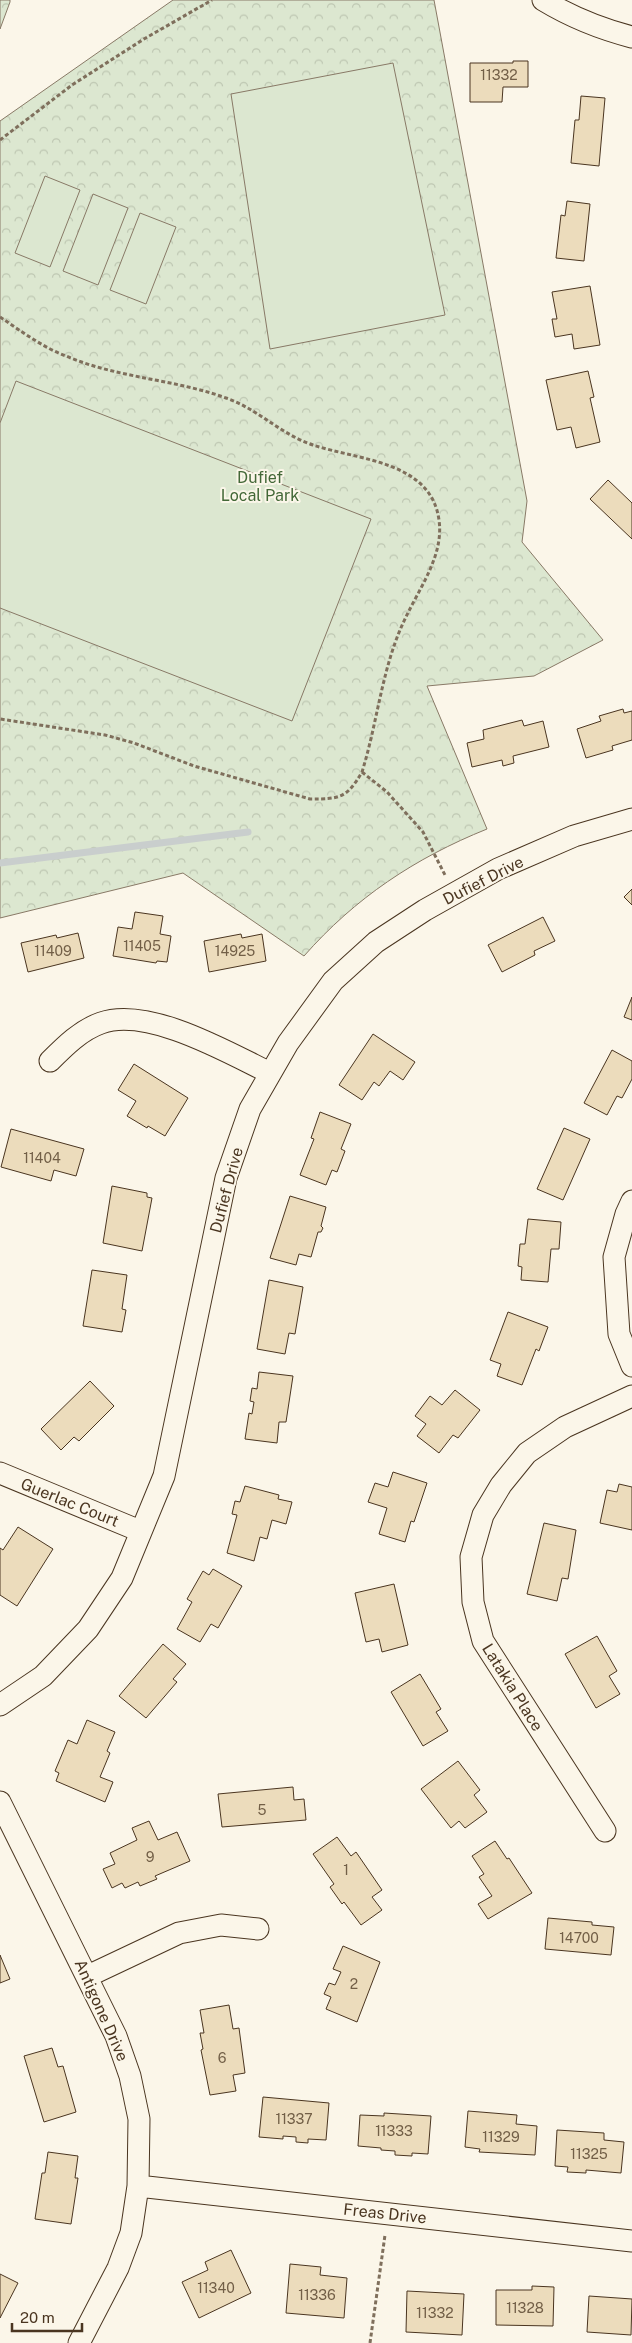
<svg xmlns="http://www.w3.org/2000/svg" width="632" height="2343" font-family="'Public Sans',sans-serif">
  <defs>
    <pattern id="park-crowns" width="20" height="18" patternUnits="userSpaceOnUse" patternTransform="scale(1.25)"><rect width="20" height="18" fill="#dce7d0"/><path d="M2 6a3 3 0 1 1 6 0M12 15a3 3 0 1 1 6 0" fill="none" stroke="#bec7b2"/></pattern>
  </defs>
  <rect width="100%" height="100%" fill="#fbf6e9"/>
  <!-- park -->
  <path fill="url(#park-crowns)" stroke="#887966" d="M0 0H10V2L0 29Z
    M173 0H434L527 501 522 542 603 640 534 676 427 686 487 829C415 858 355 898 304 956L183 873 0 918V121Z"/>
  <!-- pitch -->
  <path fill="#dce7d0" stroke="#887966" d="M393 63 445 315 270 349 231 94Z
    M45 176 80 190 50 267 15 253Z
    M93 194 128 208 98 285 63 271Z
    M140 213 176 227 146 304 110 290Z
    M16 381 371 519 292 721 0 608V423Z"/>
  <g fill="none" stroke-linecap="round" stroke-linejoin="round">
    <!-- stream -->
    <path stroke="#c9cecd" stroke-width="7" d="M0 863 248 832"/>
  </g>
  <!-- building -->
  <path fill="#ecdcbc" stroke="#4a3520" d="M513 61H528V87H503L502 102H470V63H513Z
    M581 96 605 98 599 166 571 163 575 120H579Z
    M567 201 590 204 584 261 556 258 561 215 565 216Z
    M590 286 600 345 574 349 572 334 555 337 552 319H557L552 292Z
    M588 371 594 397 590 398 600 442 576 448 571 427 557 430 546 380Z
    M608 480 632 503V539L590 499Z
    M623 709 624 713 632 711V740L612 746 613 750 586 758 577 729 601 721 599 716Z
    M522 720 524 726 543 721 549 747 513 756 514 763 503 766 502 760 472 767 467 743 484 739 483 730Z
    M632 889V905L624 897Z
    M135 912 163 916 160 934 171 936 167 962 157 961 156 963 113 956 118 927 132 929Z
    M543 917 555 941 534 951 535 955 502 972 488 945Z
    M78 933 84 958 28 972 21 943 56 935 57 938Z
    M241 934 242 938 262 934 266 961 209 972 204 941Z
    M632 997V1020L624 1017Z
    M373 1034 415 1062 403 1080 390 1071 379 1086 374 1082 362 1100 339 1085Z
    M612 1050 632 1061V1079L622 1098 617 1096 607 1115 584 1103Z
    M134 1064 188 1098 165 1136 148 1126 147 1128 127 1116 136 1101 118 1090Z
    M320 1112 351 1124 341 1149 345 1151 337 1172 332 1170 326 1185 300 1175 314 1139 311 1138Z
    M564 1128 590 1139 563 1200 537 1189Z
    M11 1129 84 1149 76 1176 54 1170 51 1181 1 1167Z
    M112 1186 147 1193V1197L152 1198 142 1251 103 1243Z
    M290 1196 326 1207 321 1226 323 1228 321 1232H318L311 1257 299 1254 296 1265 270 1258Z
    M528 1219 561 1222 559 1249H551L548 1282 521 1280 522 1267 518 1266 520 1244H525Z
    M92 1270 127 1275 122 1309 126 1310 122 1332 83 1326Z
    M269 1280 303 1287 295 1334 289 1333 285 1354 257 1349Z
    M508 1312 548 1327 539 1351 536 1349 522 1385 497 1376 501 1364 490 1360Z
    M259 1372 293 1376 286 1422H279L277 1443 245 1439 249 1413 252 1414 254 1402 250 1401 252 1388 257 1389Z
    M90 1381 114 1406 79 1441 74 1437 61 1450 41 1429Z
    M455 1390 480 1410 458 1438 453 1435 439 1453 417 1436 426 1424 415 1416 430 1396 442 1405Z
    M393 1472 427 1483 414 1522 411 1521 405 1542 379 1534 387 1508 368 1502 375 1483 388 1487Z
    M619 1484 632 1487V1530L600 1523 607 1490 617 1492Z
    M245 1486 279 1495 278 1499 292 1502 286 1524 272 1520 267 1539 260 1537 254 1561 227 1553 237 1515 232 1514 235 1501 240 1502Z
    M544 1523 576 1530 568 1579 562 1578 557 1601 527 1594Z
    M18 1527 53 1549 17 1606 0 1595V1548L3 1550Z
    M213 1569 242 1586 218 1628 211 1624 200 1642 177 1629 192 1602 187 1599 203 1571 209 1575Z
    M394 1584 408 1645 382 1652 379 1639 366 1642 355 1593Z
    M597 1636 617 1671 609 1676 620 1694 596 1708 565 1654Z
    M163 1644 186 1664 173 1679 177 1682 146 1718 119 1696Z
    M420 1674 441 1709 436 1712 448 1731 423 1746 391 1692Z
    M87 1720 115 1732 107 1751 110 1753 100 1777 113 1782 105 1802 56 1781 59 1773 55 1771 68 1740 77 1744Z
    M458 1761 480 1790 474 1795 487 1812 465 1828 459 1821 451 1828 421 1789Z
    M293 1787 294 1800 304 1799 306 1820 222 1827 218 1794Z
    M149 1821 158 1840 177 1832 190 1861 155 1876 157 1879 140 1886 138 1882 125 1888 122 1883 112 1888 103 1869 115 1864 110 1853 137 1840 132 1828Z
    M337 1837 351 1856 356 1852 382 1890 372 1897 382 1910 361 1925 344 1902 342 1904 330 1887 334 1884 313 1854Z
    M495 1841 507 1859 509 1858 532 1893 488 1919 478 1904 492 1896 479 1877 484 1874 472 1856Z
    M548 1918 592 1922V1925L614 1927 611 1955 545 1949Z
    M343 1946 380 1962 357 2022 326 2009 331 1997 324 1994 329 1983 335 1985 341 1972 333 1969Z
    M0 1955 10 1979 0 1983Z
    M229 2005 233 2029 239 2028 245 2073 233 2075 236 2091 210 2095 201 2050 203 2049 200 2033H204L200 2010Z
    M52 2048 58 2067 63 2066 76 2112 44 2122 24 2056Z
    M263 2097 329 2103 326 2140 308 2139V2143L296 2142V2137L283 2136V2139L259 2137Z
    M468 2111 517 2115 516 2124 537 2126 535 2155 479 2152 480 2149 465 2147Z
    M384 2113 431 2116 428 2154 412 2153V2156L395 2155V2151L381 2150V2148L358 2146 360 2115 384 2116Z
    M557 2130 604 2133V2140L624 2142 621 2173 586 2170V2173L567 2172 568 2167 555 2166Z
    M48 2152 78 2156 75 2178H78L71 2224 35 2219 42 2173H45Z
    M231 2250 251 2293 199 2318 182 2282 208 2270 205 2262Z
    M290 2264 321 2267 320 2275 347 2278 344 2318 286 2313Z
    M0 2274 18 2283 0 2318Z
    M532 2286 554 2287 553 2326 496 2325V2290H532Z
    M407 2291 464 2294 462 2335 406 2332Z
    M589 2296 632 2299 631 2335 587 2332Z"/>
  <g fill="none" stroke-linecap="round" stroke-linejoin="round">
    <!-- minor casing -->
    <g stroke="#4a3520" stroke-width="23">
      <path id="minor" d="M543 0C571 17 601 29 632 37
        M50 1061C65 1046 81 1030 101 1023 148 1006 229 1053 270 1073
        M632 1201 626 1214 614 1257 619 1334 632 1366
        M0 1473 140 1531
        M0 1705 43 1676 88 1629 122 1578 164 1476 226 1178 250 1109 288 1043 333 981 376 942 425 910 498 869 574 836 632 819
        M0 1802 116 2036 130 2076 139 2119 138 2186 131 2233 118 2268 79 2343
        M605 1831 483 1641 473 1602 471 1557 483 1515 501 1485 527 1453 565 1427 632 1396
        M88 1976 179 1933 221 1925 258 1929
        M138 2186 632 2241"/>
    </g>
    <!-- path -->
    <path stroke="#7f6f5c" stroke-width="3" stroke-dasharray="4 2.5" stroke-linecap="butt" d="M0 140 72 85 144 39 212 0
      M0 317C21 331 42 347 66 356 117 378 174 379 226 398 258 409 280 434 313 445 358 460 431 461 439 520 444 555 420 587 406 617 382 665 378 721 362 772 347 798 340 799 310 799L194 766 134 743 105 735 0 719
      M362 772 387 792 423 832 445 875
      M370 2343 385 2235"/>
    <!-- minor -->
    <use href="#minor" stroke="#fbf6e9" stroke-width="21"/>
  </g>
  <g text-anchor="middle" stroke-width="4" stroke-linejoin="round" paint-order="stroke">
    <!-- number labels -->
    <g font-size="14" fill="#725f47">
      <text x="499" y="80">11332</text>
      <text x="142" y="951">11405</text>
      <text x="53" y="956">11409</text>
      <text x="235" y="956">14925</text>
      <text x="42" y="1163">11404</text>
      <text x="262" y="1815">5</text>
      <text x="150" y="1862">9</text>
      <text x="346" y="1875">1</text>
      <text x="579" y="1943">14700</text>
      <text x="354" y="1989">2</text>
      <text x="222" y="2063">6</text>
      <text x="294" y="2124">11337</text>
      <text x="394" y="2136">11333</text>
      <text x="501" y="2142">11329</text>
      <text x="589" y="2159">11325</text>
      <text x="216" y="2293">11340</text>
      <text x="317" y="2300">11336</text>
      <text x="525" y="2313">11328</text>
      <text x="435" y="2318">11332</text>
    </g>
    <!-- park labels -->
    <g font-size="16" fill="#436837" stroke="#fbf6e9">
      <text x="260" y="483">Dufief<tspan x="260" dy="18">Local Park</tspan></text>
    </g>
    <!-- street labels -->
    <g font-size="16" fill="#4a3520" stroke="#fbf6e9">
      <text transform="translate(483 880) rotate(-27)" y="6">Dufief Drive</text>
      <text transform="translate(226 1190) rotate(-75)" y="6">Dufief Drive</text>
      <text transform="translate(70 1502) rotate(22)" y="6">Guerlac Court</text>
      <text transform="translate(513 1687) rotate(58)" y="6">Latakia Place</text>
      <text transform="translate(102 2010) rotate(66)" y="6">Antigone Drive</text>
      <text transform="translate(385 2213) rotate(6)" y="6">Freas Drive</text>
    </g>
  </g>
  <!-- scale -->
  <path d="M12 2323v8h70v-8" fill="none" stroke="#4a3520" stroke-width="2.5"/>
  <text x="20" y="2323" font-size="15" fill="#4a3520" stroke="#fbf6e9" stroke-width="4" paint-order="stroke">20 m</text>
</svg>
